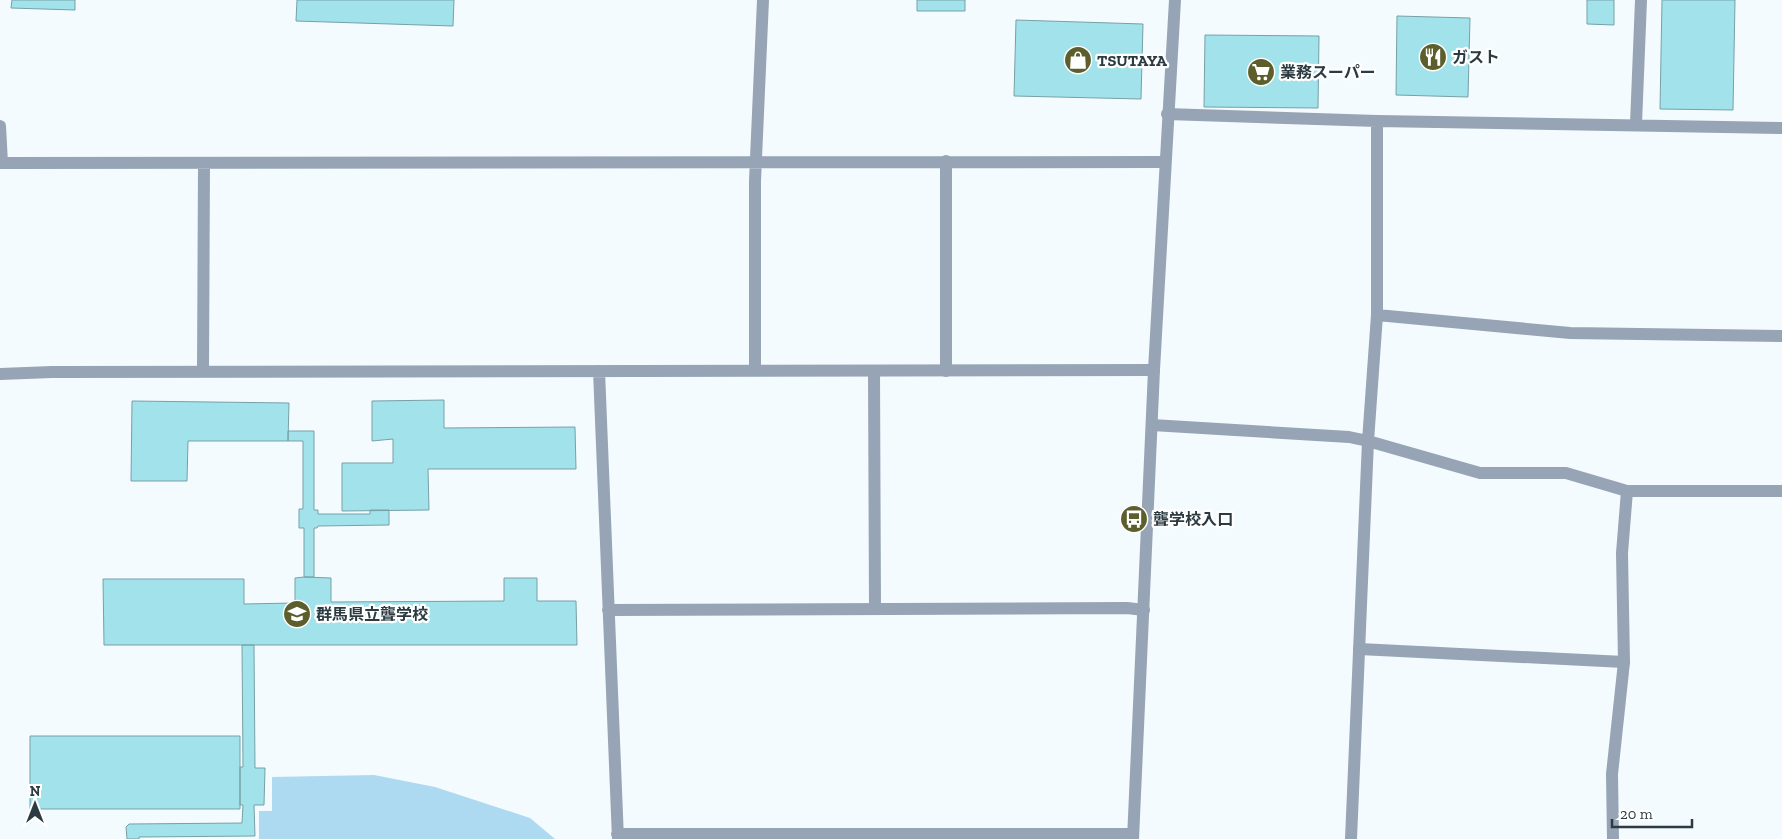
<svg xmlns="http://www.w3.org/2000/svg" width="1782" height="839" font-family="'Zilla Slab','Noto Sans JP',serif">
  <rect width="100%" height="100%" fill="#f3fbff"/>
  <!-- green -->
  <path fill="#addaf0" d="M374 775 435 787 530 818 555 839H259V811H272V777Z"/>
  <!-- building -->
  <path fill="#a2e2eb" stroke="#76a1a7" d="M12 0H75V10L11 8Z
    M297 0H454L453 26 296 21Z
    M917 0H965V11H917Z
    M1587 0H1614V25L1587 24Z
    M1662 0H1735L1733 110 1660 109Z
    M1397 16 1470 18 1468 97 1396 95Z
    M1016 20 1143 24 1141 99 1014 96Z
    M1205 35 1319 36 1318 108 1204 107Z
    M444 400V428L575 427 576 469H428L429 510 342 511V463H393V439L372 441V401Z
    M132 401 289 403 288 441H188L187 481H131Z
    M288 431H314V510H318V514H370V510H389V525L318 526 317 528H314V577H304V528H299V509H303V441H288Z
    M304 577 331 578V602L504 601V578H537V601H576L577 645H104L103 579H244V604L295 603V578Z
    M242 645H254L255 768H265L264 805H254L255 836 139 837V839H127L126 827 129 824 242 823 243 805H240V767H243Z
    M30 736H240V809H30Z"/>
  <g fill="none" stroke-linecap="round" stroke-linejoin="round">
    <!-- service -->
    <path stroke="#96a4b5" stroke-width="12" d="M874 371 875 609
      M946 371V161
      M1359 649 1624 662"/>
    <!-- minor -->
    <path stroke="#96a4b5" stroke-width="12" d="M1167 114 1377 121 1782 128
      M1636 124 1641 0
      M0 126 2 163
      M0 163 1165 162
      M1377 315 1570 333 1782 336
      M203 371 204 163
      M599 371 618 839
      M755 371V181L763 0
      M0 374 52 372 1154 370
      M1152 425 1349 437 1368 441 1480 473H1566L1627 491H1782
      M608 610 1127 608 1144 610
      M617 834H1133
      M1351 839 1368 441 1377 315V121
      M1613 839 1612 774 1624 662 1622 553 1627 491"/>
    <!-- tertiary -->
    <path stroke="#96a4b5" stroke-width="12" d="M1133 839 1154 370 1175 0"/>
  </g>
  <!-- icons -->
  <defs>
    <g id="restaurant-disc" transform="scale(1.4375)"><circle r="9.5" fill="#5c5e2c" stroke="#fff"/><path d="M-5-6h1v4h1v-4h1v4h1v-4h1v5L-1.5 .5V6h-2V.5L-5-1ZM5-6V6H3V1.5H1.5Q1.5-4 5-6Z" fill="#fff"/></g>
    <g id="shop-disc" transform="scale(1.4375)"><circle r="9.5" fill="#5c5e2c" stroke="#fff"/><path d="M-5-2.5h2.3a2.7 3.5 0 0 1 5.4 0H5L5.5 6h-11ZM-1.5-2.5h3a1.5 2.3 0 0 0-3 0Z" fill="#fff"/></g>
    <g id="supermarket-disc" transform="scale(1.4375)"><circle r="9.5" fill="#5c5e2c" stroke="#fff"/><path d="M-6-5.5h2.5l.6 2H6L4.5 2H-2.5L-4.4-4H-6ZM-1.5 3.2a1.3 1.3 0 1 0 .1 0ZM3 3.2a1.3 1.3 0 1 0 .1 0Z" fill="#fff"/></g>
    <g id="bus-disc" transform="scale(1.4375)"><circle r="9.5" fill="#5c5e2c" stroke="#fff"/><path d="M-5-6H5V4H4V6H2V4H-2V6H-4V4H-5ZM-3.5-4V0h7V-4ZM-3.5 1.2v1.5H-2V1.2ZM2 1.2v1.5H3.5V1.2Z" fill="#fff"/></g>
    <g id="school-disc" transform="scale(1.4375)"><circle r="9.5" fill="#5c5e2c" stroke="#fff"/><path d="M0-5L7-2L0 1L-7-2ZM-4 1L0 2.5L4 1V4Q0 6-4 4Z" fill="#fff"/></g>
  </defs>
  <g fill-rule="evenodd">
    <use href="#restaurant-disc" x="1433" y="57"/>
    <use href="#shop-disc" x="1078" y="60"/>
    <use href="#supermarket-disc" x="1261" y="72"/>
    <use href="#bus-disc" x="1134" y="519"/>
    <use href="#school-disc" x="297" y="614"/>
  </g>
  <g text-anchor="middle" stroke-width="4.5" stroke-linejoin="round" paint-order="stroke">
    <!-- poi labels -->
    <g font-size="16" font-weight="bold" fill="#2c3b42" stroke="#fff" text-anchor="start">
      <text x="1452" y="63">ガスト</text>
      <text x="1097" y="66">TSUTAYA</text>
      <text x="1280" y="78">業務スーパー</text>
      <text x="1153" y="525">聾学校入口</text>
      <text x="316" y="620">群馬県立聾学校</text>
    </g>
  </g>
  <!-- north arrow -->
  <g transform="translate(35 804)" stroke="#ffffff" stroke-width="4" paint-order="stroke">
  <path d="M0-4L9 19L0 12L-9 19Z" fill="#2c3b42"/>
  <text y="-8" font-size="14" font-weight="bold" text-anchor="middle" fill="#2c3b42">N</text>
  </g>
  <!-- scale -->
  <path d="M1612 819v8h80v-8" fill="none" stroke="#2c3b42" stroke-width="2.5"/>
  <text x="1620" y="819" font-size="15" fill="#2c3b42" stroke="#ffffff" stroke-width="4" paint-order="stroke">20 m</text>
</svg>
